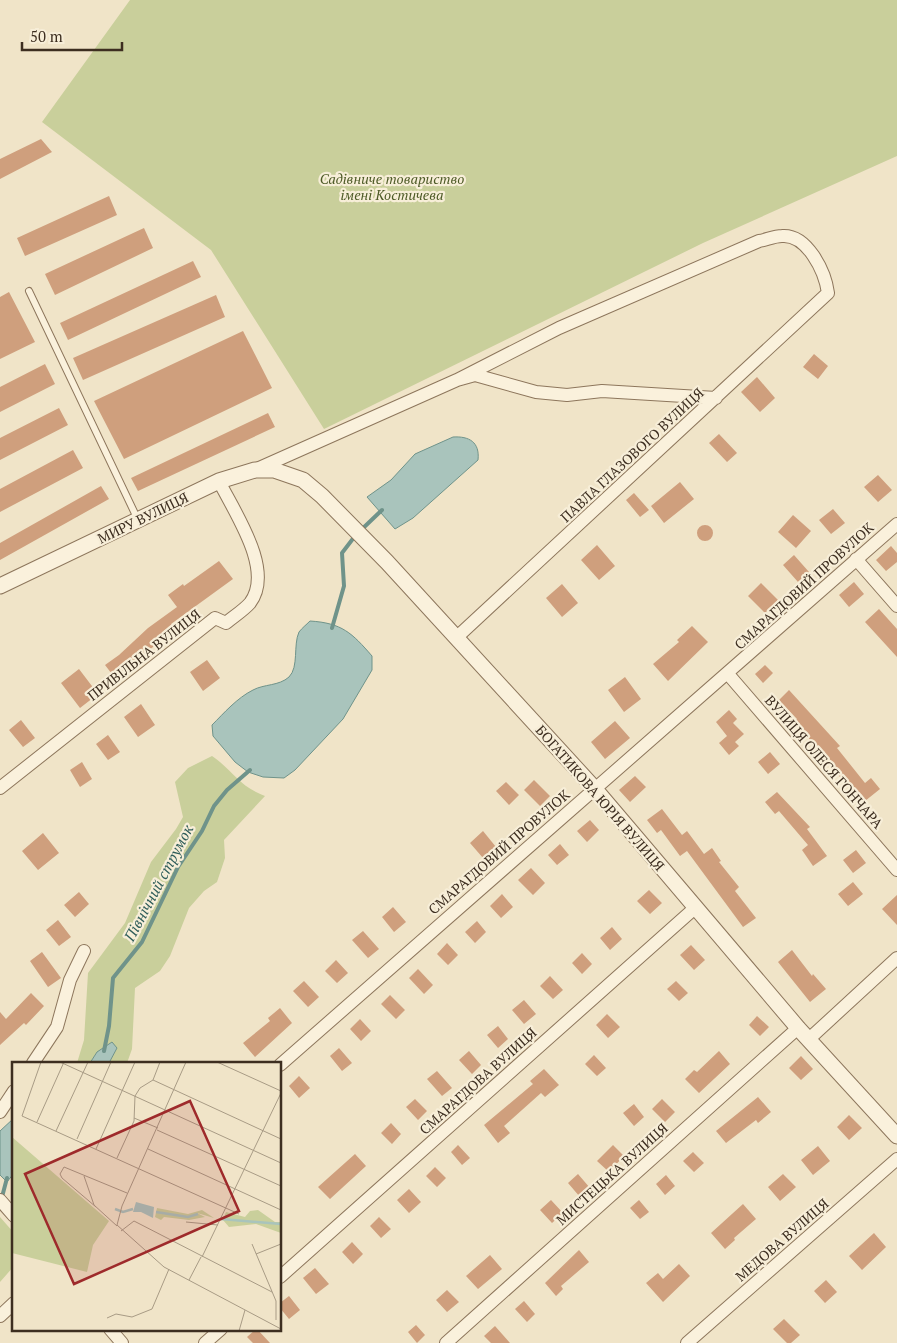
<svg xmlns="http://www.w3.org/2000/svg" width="897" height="1343" font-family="'PT Serif',serif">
  <rect width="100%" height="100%" fill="#f0e4c8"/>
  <!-- green -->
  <path fill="#c9cf9b" d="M130 0H897V156L703 243 324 429 211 250 42 122Z
    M212 756C234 771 238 786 265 796L224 840 225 858 217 882 204 891 189 908 170 956 160 971 135 988 132 1049 127 1063H109L117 1048 97 1052 90 1063H77L84 1040 88 973 125 923 151 862 176 829 183 817 175 782 188 768Z
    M0 1217 14 1233V1266L0 1282Z"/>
  <!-- water -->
  <path fill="#a9c4bc" stroke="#6f938a" d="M453 437C469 436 480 442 478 460L413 518 395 529 367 497 391 480 415 454Z
    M310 621C342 623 352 633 372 656V670L343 719 295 770 284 778 263 777 248 772 235 762 213 736 212 725C224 713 237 698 253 690 264 684 279 686 289 677 299 667 293 645 299 632 302 628 306 625 310 621Z
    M112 1042 117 1048 109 1063H90L97 1052Z
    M14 1118V1173L7 1182 0 1175V1131Z"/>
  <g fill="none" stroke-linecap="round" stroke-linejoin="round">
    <!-- stream -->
    <path stroke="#6f938a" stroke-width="4" d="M360 531 382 510
      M332 628 344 586 342 553 355 536
      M104 1051 109 1026 113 978 142 942 178 867 202 831 214 806 227 790 250 770
      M2 1197 7 1178"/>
  </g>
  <!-- building -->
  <path fill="#cf9f7d" d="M41 139 52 152 0 179V159Z
    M109 196 117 215 25 256 17 238Z
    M144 228 153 248 55 295 45 274Z
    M193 261 201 277 68 340 60 323Z
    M9 292 35 342 0 359V297Z
    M216 295 225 317 83 380 73 358Z
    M243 331 272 388 124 459 94 401Z
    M814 354 828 366 818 379 803 367Z
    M45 364 55 384 0 412V387Z
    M757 377 775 398 760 412 741 392Z
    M59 408 68 425 0 460V438Z
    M268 413 275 427 138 491 131 478Z
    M719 434 737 453 727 462 709 443Z
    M73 450 83 468 0 512V489Z
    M878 475 892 490 878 502 864 487Z
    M680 482 694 499 664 523 651 506Z
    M101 486 109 499 0 560V543Z
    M634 493 649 510 640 517 626 500Z
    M833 509 845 523 831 534 819 520Z
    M793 515 811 531 796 548 778 532Z
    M697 533a8 8 0 1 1 16 0a8 8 0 1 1-16 0Z
    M597 545 615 566 599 580 581 560Z
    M891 546 897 553V562L886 571 876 560Z
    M794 555 809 572 798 582 783 565Z
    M219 561 233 579 171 624 175 629 115 678 105 665 119 655 148 628 177 607 168 595 183 584 184 586Z
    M854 582 864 594 849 607 839 595Z
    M761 583 778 600 765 613 748 596Z
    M562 584 578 603 562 617 546 598Z
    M879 609 897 629V657L865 622Z
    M692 626 708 642 668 681 653 664 679 642 677 640Z
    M207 660 220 678 203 691 190 672Z
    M765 665 773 673 763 683 755 674Z
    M79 669 98 694 80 708 61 683Z
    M625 677 641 699 624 712 608 690Z
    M789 690 840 746 837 748 865 783 871 778 880 789 865 801 846 778 843 781 834 769 835 768 794 722 797 719 779 700Z
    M141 704 155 725 138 737 124 717Z
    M729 710 737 719 733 723 744 734 735 742 739 746 729 755 719 743 727 736 716 722Z
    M21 720 35 738 23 747 9 730Z
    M615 721 630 738 605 759 591 742Z
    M108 735 120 752 108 760 96 744Z
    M770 752 780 764 768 774 758 762Z
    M82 762 92 779 80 787 70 770Z
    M635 776 646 787 630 802 619 790Z
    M534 780 550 796 540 806 524 790Z
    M506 782 519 795 509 805 496 791Z
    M777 792 810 827 807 829 827 856 813 866 802 850 808 845 779 811 775 814 765 802Z
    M662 809 682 835 687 831 704 854 712 848 721 861 719 862 739 887 735 891 756 918 743 927 687 851 680 856 661 830 657 833 647 820Z
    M590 820 599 830 587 842 577 831Z
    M483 831 496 847 483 858 470 843Z
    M43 833 59 853 38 870 22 851Z
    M560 844 569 855 557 865 548 855Z
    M856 850 866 863 853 873 843 860Z
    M531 868 545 883 533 895 518 880Z
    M853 882 863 894 848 906 838 894Z
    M649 890 662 903 650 914 637 901Z
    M79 892 89 904 75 917 64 905Z
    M502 894 513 907 501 918 490 906Z
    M897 895V925L882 909Z
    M393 907 406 922 394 932 382 917Z
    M58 920 71 937 59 946 46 930Z
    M477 921 486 932 475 943 465 932Z
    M612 927 622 939 610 950 600 938Z
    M363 931 379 949 368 958 352 940Z
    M447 943 458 955 448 965 437 954Z
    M691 945 705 960 694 970 680 955Z
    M792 950 812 976 813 974 826 989 810 1002 778 962Z
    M42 952 61 978 48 987 30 961Z
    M582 953 592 964 582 974 572 963Z
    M336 960 348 973 337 983 325 971Z
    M418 969 433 985 424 994 409 978Z
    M550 976 563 990 553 999 540 986Z
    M304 981 319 997 308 1007 293 991Z
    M676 981 688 993 679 1001 667 989Z
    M31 993 44 1006 26 1025 24 1023 0 1045V1012L6 1019Z
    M390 995 405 1010 396 1019 381 1004Z
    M524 1000 536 1014 524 1024 512 1010Z
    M280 1008 292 1023 255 1057 243 1043 270 1021 268 1018Z
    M607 1014 620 1027 608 1038 596 1025Z
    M757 1016 769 1027 760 1036 749 1025Z
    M360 1019 371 1031 361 1041 350 1029Z
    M498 1026 508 1039 498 1048 487 1035Z
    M339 1048 352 1063 342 1071 330 1056Z
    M469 1051 481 1065 472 1074 459 1060Z
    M719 1051 730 1064 699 1093 685 1079 694 1070 697 1072Z
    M594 1055 606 1068 597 1076 585 1064Z
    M801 1056 813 1069 801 1080 789 1068Z
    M544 1069 559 1085 545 1097 541 1093 504 1126 510 1133 498 1143 484 1125 533 1084 530 1081Z
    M437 1071 452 1088 442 1096 427 1079Z
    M299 1076 310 1088 299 1098 289 1086Z
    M758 1097 771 1112 758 1123 756 1120 726 1143 716 1131Z
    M415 1099 427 1111 418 1120 406 1107Z
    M662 1099 675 1112 665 1122 652 1109Z
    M634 1104 644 1117 634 1126 623 1113Z
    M849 1115 862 1128 849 1140 837 1127Z
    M391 1123 401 1134 392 1144 381 1133Z
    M458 1145 470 1158 462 1165 451 1152Z
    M613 1145 624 1156 609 1172 597 1161Z
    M818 1146 830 1161 813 1175 801 1160Z
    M693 1152 704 1163 694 1172 683 1161Z
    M355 1154 366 1166 330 1199 318 1187Z
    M435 1167 446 1178 437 1187 426 1176Z
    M578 1174 590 1188 580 1197 568 1183Z
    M783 1174 796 1187 780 1201 768 1187Z
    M666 1175 675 1186 665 1195 656 1184Z
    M409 1189 421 1202 409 1213 397 1200Z
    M551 1200 563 1213 552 1223 540 1210Z
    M639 1200 649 1212 640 1219 630 1208Z
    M743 1204 756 1219 734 1238 735 1240 725 1249 711 1233Z
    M379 1217 391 1229 381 1238 370 1226Z
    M874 1233 886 1247 862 1270 849 1256Z
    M352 1242 363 1254 353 1264 342 1252Z
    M579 1250 589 1262 561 1286 563 1289 556 1296 545 1283Z
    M490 1255 502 1269 478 1289 466 1276Z
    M679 1264 690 1276 663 1302 646 1283 658 1273 663 1279Z
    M315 1268 329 1284 316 1294 303 1278Z
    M826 1280 837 1292 825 1303 814 1291Z
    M447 1290 459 1302 447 1312 436 1300Z
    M289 1296 300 1310 289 1319 280 1308V1303Z
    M524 1301 535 1314 527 1322 515 1309Z
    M784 1319 800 1335 791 1343H787L773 1329Z
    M416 1325 425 1335 417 1343 408 1332Z
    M495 1326 510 1343H491L484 1336Z
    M256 1329H257L270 1343H253L247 1337Z"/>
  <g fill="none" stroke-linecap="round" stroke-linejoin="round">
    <!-- service casing -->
    <g stroke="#8d765c" stroke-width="8">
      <path id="service" d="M29 291 138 520"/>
    </g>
    <!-- minor casing -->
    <g stroke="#8d765c" stroke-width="14">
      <path id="minor" d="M257 469 457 380 475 375 536 392 567 395 602 391 716 398
        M856 559 897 606
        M456 638 828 293C825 271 807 234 782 236 774 236 766 240 759 241L559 328 457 380
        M728 674 897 870
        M0 788 215 618 226 623C233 617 244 610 250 603 275 570 234 512 219 481
        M809 1039 897 958
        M33 1063 57 1027 70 980 84 951
        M280 1065 897 524
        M0 1112 14 1091
        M0 1200 14 1216
        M280 1277 696 907
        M0 1316 14 1303
        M110 1329 122 1343
        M205 1343 221 1329
        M446 1343 798 1028
        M687 1343 897 1159"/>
    </g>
    <!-- tertiary casing -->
    <g stroke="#8d765c" stroke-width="17">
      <path id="tertiary" d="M0 586 219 481 255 470H274L303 480 322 496 387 562 595 789 798 1028 897 1136"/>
    </g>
    <!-- service -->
    <use href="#service" stroke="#faf1dc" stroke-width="6"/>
    <!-- minor -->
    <use href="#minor" stroke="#faf1dc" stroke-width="12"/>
    <!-- tertiary -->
    <use href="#tertiary" stroke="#faf1dc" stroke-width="15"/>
  </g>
  <g text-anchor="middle" stroke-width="4.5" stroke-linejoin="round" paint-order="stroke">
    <!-- park labels -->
    <g font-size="14" font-style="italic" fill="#4d5a26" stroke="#f7eed8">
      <text x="392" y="184">Садівниче товариство<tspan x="392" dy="16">імені Костичева</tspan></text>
    </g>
    <!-- street labels -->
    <g font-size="14" fill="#3d2e20" stroke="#f7eed8">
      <text transform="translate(632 455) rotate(-43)" y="5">ПАВЛА ГЛАЗОВОГО ВУЛИЦЯ</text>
      <text transform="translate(143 518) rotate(-26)" y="5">МИРУ ВУЛИЦЯ</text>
      <text transform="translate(804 586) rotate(-42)" y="5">СМАРАГДОВИЙ ПРОВУЛОК</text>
      <text transform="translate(144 655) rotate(-38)" y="5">ПРИВІЛЬНА ВУЛИЦЯ</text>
      <text transform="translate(824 762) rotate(49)" y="5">ВУЛИЦЯ ОЛЕСЯ ГОНЧАРА</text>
      <text transform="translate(600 798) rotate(49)" y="5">БОГАТИКОВА ЮРІЯ ВУЛИЦЯ</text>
      <text transform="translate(499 852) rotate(-41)" y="5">СМАРАГДОВИЙ ПРОВУЛОК</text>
      <text transform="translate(478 1081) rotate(-42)" y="5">СМАРАГДОВА ВУЛИЦЯ</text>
      <text transform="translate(612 1174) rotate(-42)" y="5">МИСТЕЦЬКА ВУЛИЦЯ</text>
      <text transform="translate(782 1240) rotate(-41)" y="5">МЕДОВА ВУЛИЦЯ</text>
    </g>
    <!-- water labels -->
    <g font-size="15" font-style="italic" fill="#2f5d5a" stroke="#f7eed8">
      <text transform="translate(159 883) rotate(-62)" y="5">Північний струмок</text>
    </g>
  </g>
  <!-- overview -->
  <g transform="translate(12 1062)">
    <rect width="269" height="269" fill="#f0e4c8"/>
    <path d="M0 75 97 159 81 183 75 210 0 191ZM145 146 176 152 190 148 202 156 185 151 193 155 177 158 152 155 149 158 143 155ZM246 148 263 160H269V171L244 162 217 165 211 158 214 150 233 155 238 149Z" fill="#c9cf9b"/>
    <path d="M124 140 142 145 141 156 129 150H121Z" fill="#a9c4bc"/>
    <path fill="none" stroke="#a9c4bc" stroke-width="2.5" d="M103 147 111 150 121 147M144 150 176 155 186 152M209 157 269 162"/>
    <path fill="none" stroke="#a89b85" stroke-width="1" d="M29 0 10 54 227 152M48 0 269 101M174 0 110 144 105 163 152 205 269 267M205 0 269 29M141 18 269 77M122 56 146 66M25 60 52 0M145 68 269 124M44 69 76 0M65 77 99 0M84 87 123 0M136 87 269 148M105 96 122 59 123 34 128 26 141 18 148 0M72 114 82 143 105 164M84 145 50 116 48 112 52 105 115 131M174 160 206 163M109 169 122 159 260 230M240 182 264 239V258M244 192 269 182M190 195 269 31M177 218 189 195M95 256 104 252 120 255 140 247 157 207M227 269 233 248"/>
    <path fill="#9e2a2b" fill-opacity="0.15" stroke="#9e2a2b" stroke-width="2.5" d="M178 39 227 149 62 222 13 112Z"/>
    <rect width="269" height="269" fill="none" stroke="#3d2e20" stroke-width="2.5"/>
  </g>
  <!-- scale -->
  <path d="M22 42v8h100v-8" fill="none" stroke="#3d2e20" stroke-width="2.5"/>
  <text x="30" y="42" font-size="15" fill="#3d2e20" stroke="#f7eed8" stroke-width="4" paint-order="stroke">50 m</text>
</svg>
